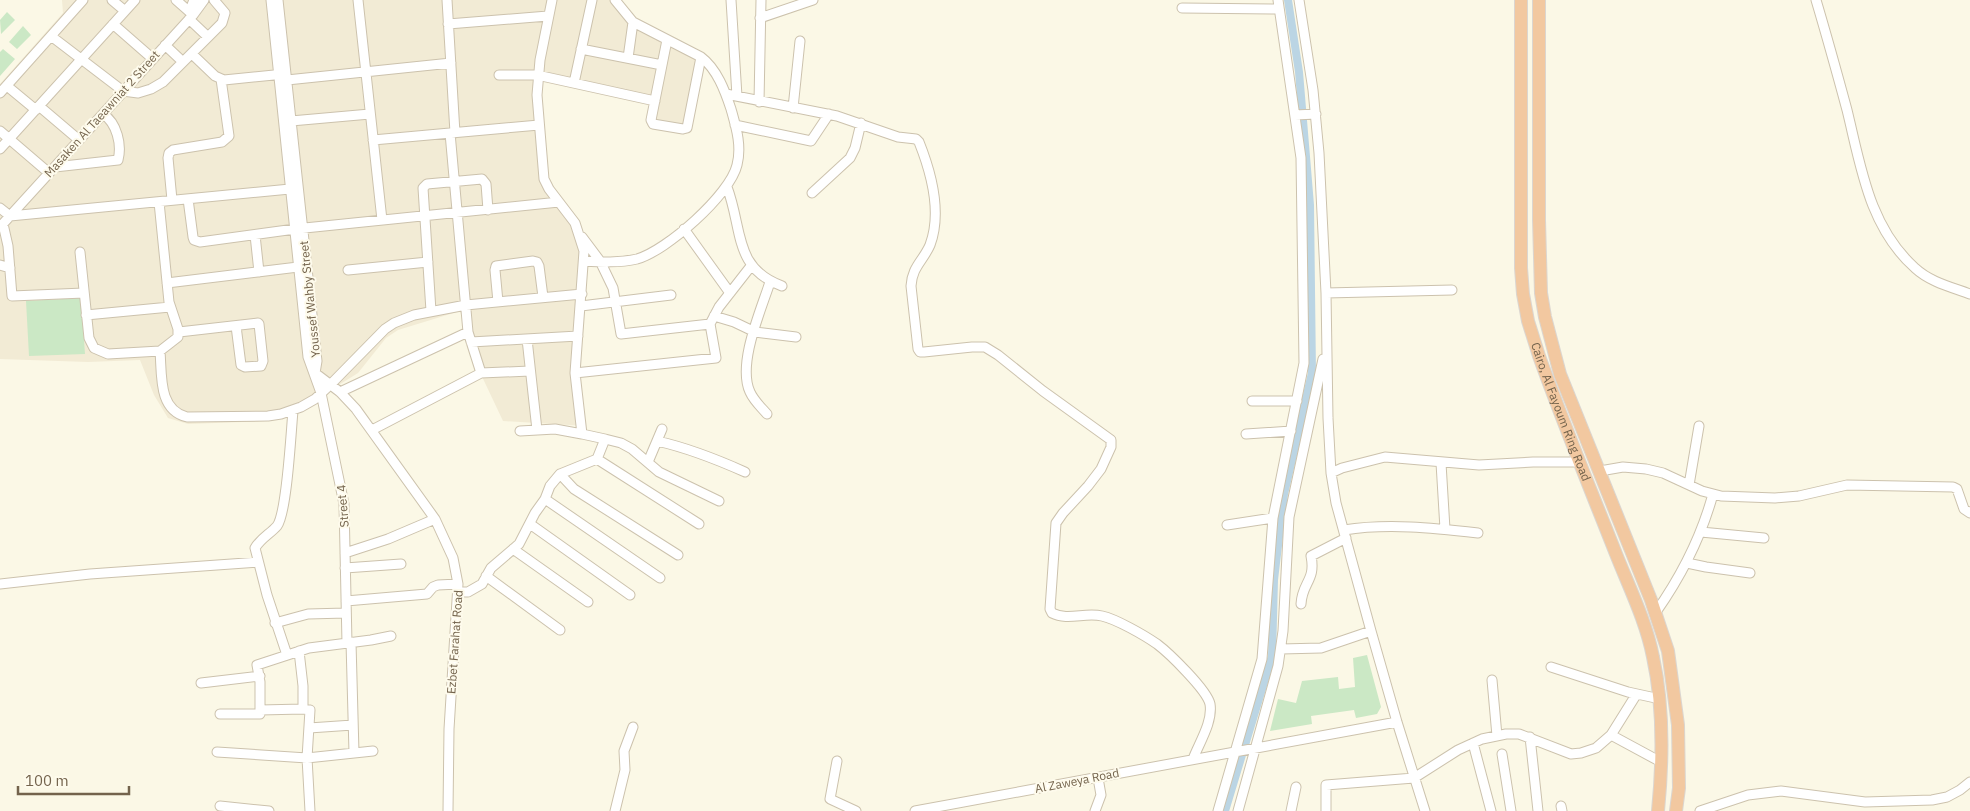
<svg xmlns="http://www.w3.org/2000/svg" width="1970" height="811" font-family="'IBM Plex Sans',sans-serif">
  <rect width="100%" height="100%" fill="#fbf8e6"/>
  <!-- residential -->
  <path fill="#f2ebd5" d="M62 0H618L629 16 703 57 689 132 649 125 654 104 539 78 547 177 586 246V288L579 376 586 426 503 421 477 366 460 311 398 330 386 338 358 373 294 413 266 421 188 424 168 418 154 395 140 360 88 362 0 359V84L63 13Z"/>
  <!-- green -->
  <path fill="#cbe8c5" d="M7 12 15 20 1 34 0 20Z
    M23 26 31 35 17 49 9 42Z
    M3 49 15 59 0 76V52Z
    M81 298 85 354 29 356 26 301Z
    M1367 655 1381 707 1377 714 1356 718 1354 710 1311 716 1312 724 1270 731 1278 699 1296 703 1302 681 1338 677 1339 689 1355 687 1353 658Z"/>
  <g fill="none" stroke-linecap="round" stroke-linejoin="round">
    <!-- canal -->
    <path stroke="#bbd5e4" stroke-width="8" d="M1225 811 1272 656 1274 580 1284 494 1312 373 1310 205 1299 72 1288 0"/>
    <!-- minor casing -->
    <g stroke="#ccc2ad" stroke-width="11">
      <path id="minor" d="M112 0 125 11
        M176 0 193 15
        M194 0 192 5 194 13
        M271 0 308 357 321 393 344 504 347 643
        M278 0 317 361 315 373
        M358 0 382 220
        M447 0 455 133
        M731 0 737 96
        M1299 0 1313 90 1319 153 1326 293 1328 418 1331 473 1336 503 1371 631 1397 722 1425 811
        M1816 0C1827 37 1837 73 1847 110 1861 167 1869 227 1915 268 1930 282 1951 287 1970 294
        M1182 8 1279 9
        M760 18 813 0
        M189 19 208 37
        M113 24 153 59
        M448 24 548 16
        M51 36 123 91 138 93 151 89 163 82 222 23 225 13 214 0
        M667 40 651 120 653 124 683 129 687 128 701 57
        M165 45 183 62
        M581 49 662 65
        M192 54 215 76 224 80 284 74
        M628 58 633 22
        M499 75H537L655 101
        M287 80 451 63
        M574 83 592 0
        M7 86 36 110
        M0 93 83 0
        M726 94 837 116 898 137 916 139 919 142C931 172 942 213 930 245 923 261 912 267 911 286L918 349 920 352H924L972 347H985L998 355 1043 391 1111 440V447L1101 469 1088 486 1063 513 1056 523 1050 609 1052 613C1068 621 1085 612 1102 616 1116 619 1144 635 1157 644 1169 653 1207 690 1210 704 1213 722 1199 743 1193 759
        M759 102 761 0
        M39 106 79 140
        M793 108 800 41
        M1295 115 1316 114
        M291 121 370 114
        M735 125 811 141 829 114
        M0 131 49 173
        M450 133 468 332 481 373
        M373 140 539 125
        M0 149 135 0
        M55 167 118 160C122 145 117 123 103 114
        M727 187C743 229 733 268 782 286
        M812 193 850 158 855 148 861 123
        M188 199 193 237 194 240 200 242 295 229 559 202
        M172 200 168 158 169 153 173 150 222 142 229 136 221 79
        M0 208 10 216 290 189
        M3 224 8 246 12 296 84 293
        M0 227 193 15 204 0
        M684 229 730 293
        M255 235 259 272
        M582 237 600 261 613 288 621 334 710 324 719 307 751 266
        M80 252 89 338 94 348 108 354 160 351 178 337V329L169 302 159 202
        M584 261C601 262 619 263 637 259 666 251 730 195 737 165 742 146 736 127 731 109 725 91 717 69 701 57L633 22 615 0
        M0 265 10 268
        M348 270 428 262
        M167 283 298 267
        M1326 293 1452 290
        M498 302 495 270 496 266 533 261 537 262 539 266 543 297
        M581 306 671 295
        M431 311 423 188 427 184 482 179 486 184 488 210
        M86 315 170 307
        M714 316 734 322 755 332 796 337
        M179 332 258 323 259 324 263 361 261 366 245 367 241 365 236 326
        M527 339 537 430
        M471 342 578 336
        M160 351C162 375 158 410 187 417L268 416 281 414 301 407 315 399 330 385 385 329 394 323 414 315 466 305 582 294
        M315 373 340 392 356 409 435 519 453 558 458 584 449 729 448 811
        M575 373 716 358 710 324
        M340 392 468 332
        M1252 401H1297
        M767 414C761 407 754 401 750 392 737 364 761 310 770 282
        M372 430 481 373 530 371
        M520 431 555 429 582 434
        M1246 434 1291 431
        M605 439 621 443 632 449 659 472 719 501
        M657 441C688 448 716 459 745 472
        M597 459 699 524
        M648 462 662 429
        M1441 463 1445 529
        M1600 471 1623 467 1646 469 1663 473 1702 491 1721 496 1775 498 1799 496 1847 485 1953 487 1957 489 1964 509 1970 513
        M1331 473 1342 468 1385 457 1479 465 1533 462H1580
        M560 474 574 489 678 555
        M1689 485 1699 426
        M545 499 660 578
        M530 524 630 595
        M1227 525 1273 518
        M1344 530C1388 523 1433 528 1478 533
        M1701 532 1764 538
        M513 549 588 602
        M345 553 388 539 435 519
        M1687 563 1706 567 1750 573
        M345 568 401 564
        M486 576 560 630
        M0 584 90 574 258 562
        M458 592H468L482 584 491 568 519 544 535 513 545 499 550 486 560 474 597 459 605 439 582 434 575 373 584 251 575 223 549 189 544 179 537 95 540 60 552 0
        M346 601 427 594 433 587 438 585 458 584
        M1301 604C1302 582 1316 581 1311 556L1346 538
        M1656 612C1682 575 1701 538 1713 494
        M275 623 308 614 346 613
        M351 642 354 753
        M1281 649 1321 648 1371 631
        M299 651 303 686V709L310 710 307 758 310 811
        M287 655 267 595 255 548C261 538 270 534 277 526 287 513 291 431 293 411
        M1551 667 1628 692 1660 699
        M1492 680 1497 736
        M201 683 260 676
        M260 710 303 709
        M220 714H260V682L257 665 309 648 371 640 391 636
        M309 728 353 725
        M1611 735 1661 762
        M1530 737 1538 811
        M1473 743 1491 811
        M217 752 307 758 373 751
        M1502 754 1511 811
        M837 761 830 799 856 811
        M220 806 269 811
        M1561 806 1562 811
        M615 811 625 770 624 751 633 727
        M915 811 1397 722
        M1095 811 1101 795 1098 778
        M1218 811 1262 659 1273 518 1304 363 1301 158 1278 0
        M1238 811 1278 666 1283 631 1289 517 1323 359
        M1291 811 1296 787
        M1326 811V785L1414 778 1458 750 1482 739 1506 734H1519L1571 754 1581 753 1596 748 1611 735 1636 695
        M1700 811 1748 795 1781 791 1865 802 1932 800 1947 797 1960 790 1970 782"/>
    </g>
    <!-- highway casing -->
    <g stroke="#dbd6d0" stroke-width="14">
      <g id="highway">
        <path id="s1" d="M1521 0V268L1523 294 1528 321 1539 356C1563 423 1590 488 1616 554 1629 587 1646 621 1653 657 1664 707 1663 760 1658 811"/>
        <path d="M1539 0V220L1541 293 1545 317 1560 374 1651 600 1668 651 1678 725 1679 788 1676 811"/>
      </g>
    </g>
    <!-- minor -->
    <use href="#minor" stroke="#fff" stroke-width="9"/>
    <!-- highway -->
    <use href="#highway" stroke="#f2c8a0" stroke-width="12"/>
  </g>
  <g text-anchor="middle" stroke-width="4" stroke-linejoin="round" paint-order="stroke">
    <!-- street labels -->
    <g font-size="12" fill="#73634c" stroke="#fefbec">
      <text transform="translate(102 114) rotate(-48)" y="4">Masaken Al Taeawniat 2 Street</text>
      <text transform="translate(310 299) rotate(-96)" y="4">Youssef Wahby Street</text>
      <text dy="4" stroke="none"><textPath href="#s1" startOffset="418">Cairo, Al Fayoum Ring Road</textPath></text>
      <text transform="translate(343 506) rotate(-95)" y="4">Street 4</text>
      <text transform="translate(455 642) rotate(-86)" y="4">Ezbet Farahat Road</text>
      <text transform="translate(1077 781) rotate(-11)" y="4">Al Zaweya Road</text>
    </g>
  </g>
  <!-- scale -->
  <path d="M18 786v8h111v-8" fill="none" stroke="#73634c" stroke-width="2.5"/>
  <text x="25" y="786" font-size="15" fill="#73634c" stroke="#fefbec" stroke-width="4" paint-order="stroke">100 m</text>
</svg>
